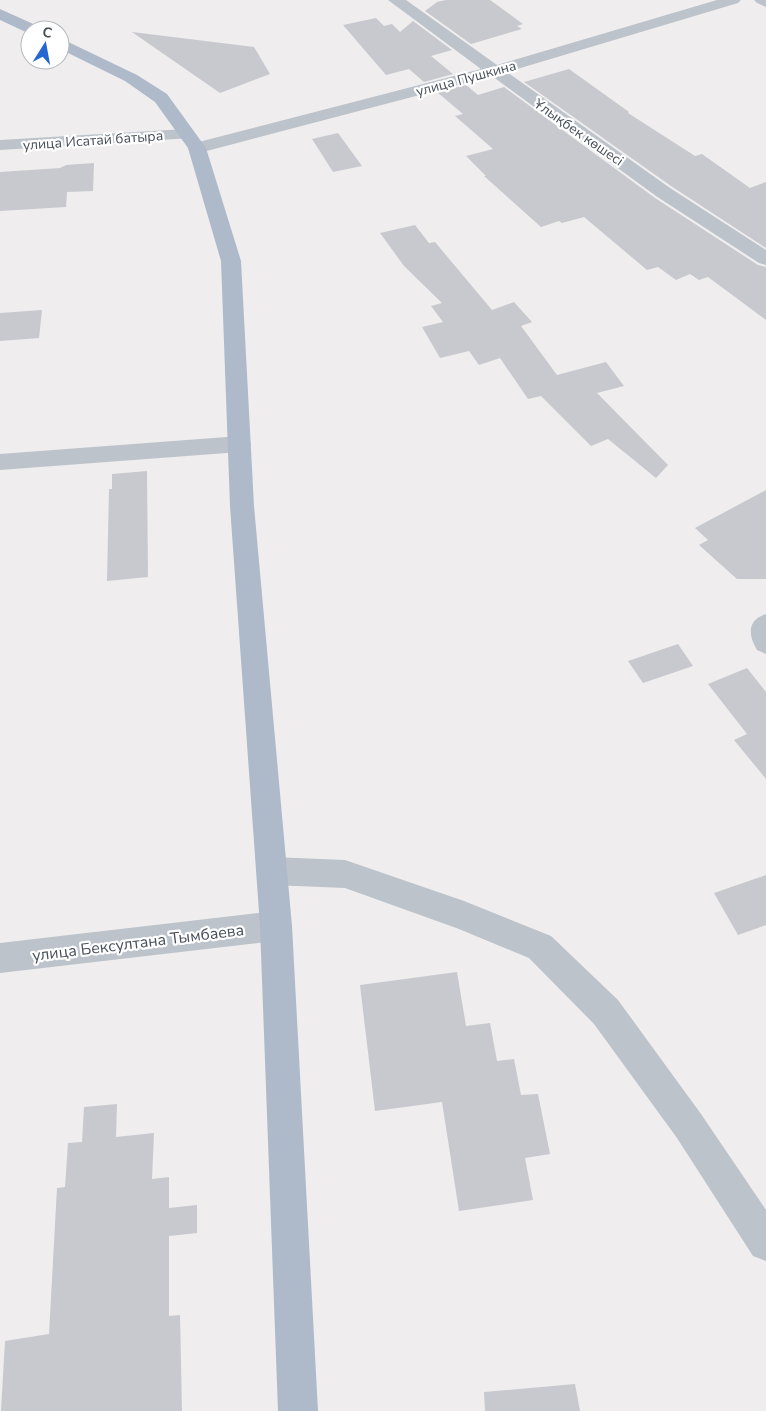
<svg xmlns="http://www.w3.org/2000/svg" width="766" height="1411" font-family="'Nunito Sans',sans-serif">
  <rect width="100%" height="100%" fill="#efeded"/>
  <!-- building -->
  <path fill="#c7c9cf" d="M446 0H490L523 24 517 26 522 29 471 44 425 11 437 2Z
    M376 18 384 26 392 24 400 32 413 21 452 50 431 56 453 74 424 82 409 69 386 75 343 25Z
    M132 32 254 47 270 74 220 93Z
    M569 69 629 112 628 113 695 156 702 154 750 188 766 182V248L671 186 524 82Z
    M466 85 478 95 504 87 655 198 758 265 766 267V320L708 277 699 280 690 274 676 280 658 267 647 270 584 217 562 223 559 221 541 227 484 176H486L466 156 493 149 455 116 463 114 437 92Z
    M338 133 362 166 333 172 312 139Z
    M94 163 93 191 67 192 66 207 0 211V172L60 168 66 165Z
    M415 225 429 243 435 242 492 310 514 302 532 322 521 326 557 375 606 362 624 386 597 393 668 465 656 478 608 439 591 446 541 396 528 399 500 358 479 365 469 351 440 358 422 327 443 322 431 306 442 303 404 266 380 233Z
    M42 310 39 338 0 341V313Z
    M147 471 148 577 107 581 109 489H112V474Z
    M766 490V579H737L699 545 708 540 695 528Z
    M678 644 693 666 643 683 628 661Z
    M747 668 766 692V779L734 740 747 734 708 684Z
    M766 875V925L738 935 714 893Z
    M457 972 466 1026 490 1023 497 1061 514 1059 521 1095 538 1094 550 1154 525 1158 533 1200 459 1211 442 1102 375 1111 360 985Z
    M117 1104 116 1137 154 1133 152 1179 169 1177V1208L197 1205V1233L169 1236V1316L180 1315 182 1411H1L5 1341 49 1334 57 1188 65 1187 68 1143 82 1142 84 1107Z
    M575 1384 580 1411H485L484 1392Z"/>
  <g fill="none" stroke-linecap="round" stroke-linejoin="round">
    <!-- minor -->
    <path fill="#bcc3cb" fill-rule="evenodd" d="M388 0H406L497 65 717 0H741L738 3 507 72 670 188 766 250V265L759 263 656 196 492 76 203 152 197 153 191 152 188 148 191 144 481 69Z
      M754 0H766V7L757 3Z
      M186 129 192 130 195 134 192 138 0 150V140Z
      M240 436 248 438 251 444 248 450 240 452 0 470V454Z
      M766 614V654L757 650C748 635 747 620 766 614Z
      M272 857 345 860 464 901 551 936 618 1000 701 1114 766 1210V1261L753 1256 677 1138 594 1024 529 958 459 929 345 888 272 885 261 881 257 871 261 861Z
      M276 911 287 916 292 926 287 936 276 941 0 973V943Z"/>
    <!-- major -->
    <path fill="#aebaca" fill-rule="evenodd" d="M0 9 40 27 42 30H30V34L0 20Z
      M60 38 137 75 167 94 206 148 241 261 254 506 292 926 318 1411H278L260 926 230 506 221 261 188 148 155 102 125 81 60 49Z"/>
  </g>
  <g text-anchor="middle" stroke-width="4.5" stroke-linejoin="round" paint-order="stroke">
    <!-- far-street labels -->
    <g font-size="14" fill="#474f59" stroke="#fff">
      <text transform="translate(466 78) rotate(-15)" y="5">улица Пушкина</text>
      <text transform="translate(579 132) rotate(35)" y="5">Ұлықбек көшесі</text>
      <text transform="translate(93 140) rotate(-4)" y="5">улица Исатай батыра</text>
    </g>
    <!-- street labels -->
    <g font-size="16" fill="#474f59" stroke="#fff">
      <text transform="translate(138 942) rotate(-7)" y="6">улица Бексултана Тымбаева</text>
    </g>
  </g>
  <!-- north arrow -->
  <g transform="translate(45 45) rotate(11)"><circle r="24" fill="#ffffff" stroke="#b5b9bd"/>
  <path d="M0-4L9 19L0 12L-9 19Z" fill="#2666d0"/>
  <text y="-8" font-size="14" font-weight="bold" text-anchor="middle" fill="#474f59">С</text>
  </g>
</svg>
